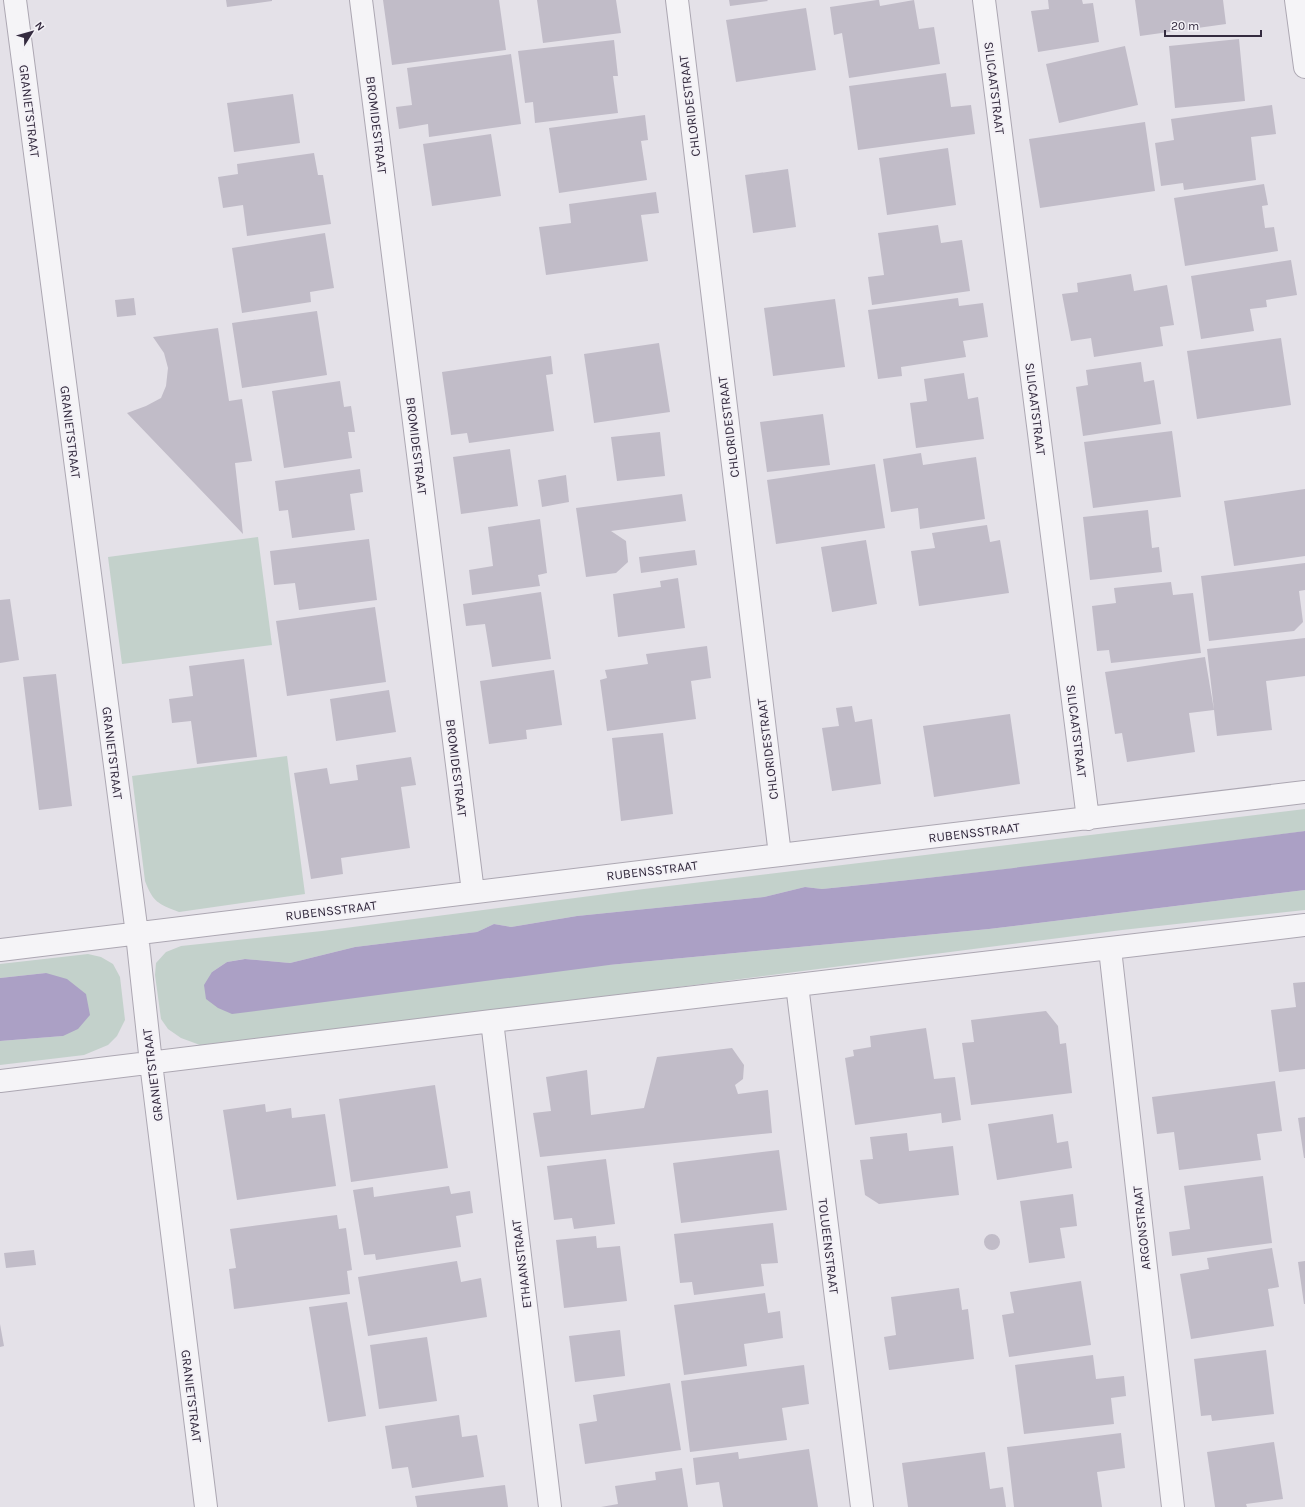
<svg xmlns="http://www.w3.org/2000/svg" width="1305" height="1507" font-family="Karla,sans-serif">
  <rect width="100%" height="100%" fill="#e4e1e8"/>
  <!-- green -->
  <path fill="#c3d1cb" d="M258 537 272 645 122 664 108 557Z
    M287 756 305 894 179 912C158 904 153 902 145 881L132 776Z
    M1305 809V831C1144 853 983 873 822 889L805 887 764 897 577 916 511 927 494 924 477 932 355 947 290 963 244 959 227 962 212 972 609 965 989 929 1305 890V910L1122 930 655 990 200 1045 181 1038 168 1029 161 1019 155 975 156 963 166 952 181 946 322 931 644 889Z
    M88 954 101 957 113 964 120 977 125 1020 117 1036 108 1045 84 1055 0 1065V1041L63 1036 46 973 0 978V964Z"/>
  <!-- water -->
  <path fill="#aba0c5" d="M1305 831V890L989 929 609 965 232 1014 218 1008 206 999 204 985 212 972 227 962 245 959 290 963 355 947 477 932 494 924 511 927 577 916 764 897 805 887 822 889C983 873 1144 852 1305 831Z
    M46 973 67 979 86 994 90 1015 78 1029 63 1036 0 1041V978Z"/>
  <!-- building -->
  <path fill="#c1bcc8" d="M226 0H272V1L227 7Z
    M383 0H499L506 50 392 65Z
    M537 0H616L621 33 543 43Z
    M729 0H767L768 1 730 6Z
    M877 0H879L880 6 914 0 919 29 934 27 940 64 849 78 842 33 834 35 830 7Z
    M1048 0H1082L1083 4 1093 3 1099 42 1038 52 1031 11 1049 9Z
    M1135 0H1223L1226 24 1140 36Z
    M806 8 816 70 736 82 726 20Z
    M1239 39 1245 101 1175 108 1169 46Z
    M614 40 618 76H613L618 113 535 123 533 102 525 103 518 51Z
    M1125 46 1138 105 1059 123 1046 64Z
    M511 54 521 124 429 137 428 124 399 129 396 107 412 105 407 68Z
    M946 73 951 107 971 105 975 134 858 150 849 86Z
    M293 94 300 143 234 152 227 103Z
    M1272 105 1276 134 1251 137 1256 180 1184 190 1183 183 1161 186 1155 143 1174 140 1171 119Z
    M645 115 648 140 641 141 647 180 559 193 549 128Z
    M1145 122 1155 191 1040 208 1029 139Z
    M491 134 501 196 432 206 423 144Z
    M948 148 956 205 887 215 879 158Z
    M314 153 318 175H323L331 224 247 236 243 205 223 208 218 177 238 174 237 164Z
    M788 169 796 227 753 233 745 175Z
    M1264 184 1268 205 1262 206 1265 228 1274 227 1278 251 1185 266 1174 198Z
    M656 192 659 213 641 215 648 261 546 275 539 227 571 223 569 204Z
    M938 225 941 243 962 240 970 291 872 305 868 277 884 275 878 233Z
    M325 233 334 288 310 292 311 302 242 313 232 248Z
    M1291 260 1297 295 1266 300 1267 307 1250 309 1254 331 1201 339 1191 276Z
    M1131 274 1134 291 1167 285 1174 325 1160 327 1163 346 1094 357 1091 338 1071 341 1062 294 1078 292 1077 283Z
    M134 298 136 315 117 317 115 300Z
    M958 298 959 306 983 303 988 337 963 341 966 357 901 367 902 376 878 379 868 310Z
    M835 299 845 367 773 376 764 308Z
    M317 311 327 375 242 388 232 323Z
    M218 328 229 401 242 399 252 461 235 463 243 534 127 413 146 406 161 398 166 386 168 368 164 353 153 337Z
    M1281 338 1291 405 1197 419 1187 351Z
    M659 343 670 412 594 423 584 354Z
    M551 356 553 374 546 375 554 431 469 443 467 433 451 435 442 372Z
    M1141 362 1144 382 1154 380 1161 424 1083 436 1076 387 1088 385 1086 370Z
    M964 373 968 399 978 397 984 439 916 448 910 403 927 401 924 379Z
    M340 381 344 407 351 406 355 432H348L352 458 284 468 272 391Z
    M823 414 830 465 767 472 760 422Z
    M1172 431 1181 497 1093 508 1084 442Z
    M660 432 665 476 617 481 611 437Z
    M510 449 518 506 461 514 453 457Z
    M921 453 923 465 976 457 985 519 920 529 918 508 891 512 883 459Z
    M875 464 885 528 776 544 767 480Z
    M360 469 363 492 350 494 355 530 292 538 288 510 279 511 275 481Z
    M566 475 569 502 542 507 538 480Z
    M1305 489V556L1234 566 1224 501Z
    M682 494 686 521 611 531 626 541 628 562 616 573 586 577 576 508Z
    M1148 510 1152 548 1159 547 1162 572 1090 580 1083 517Z
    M540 519 547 573 538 575 540 586 472 595 469 570 493 566 488 527Z
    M987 525 990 542 1000 540 1009 593 919 606 911 551 935 548 932 533Z
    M369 539 377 600 299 610 295 583 274 585 270 551Z
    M866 540 877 604 832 612 821 547Z
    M695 550 697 565 641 573 639 557Z
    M1305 563V590L1299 591 1303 622 1294 631 1209 641 1201 576Z
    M678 578 685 628 618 637 613 594 661 587 660 581Z
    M1171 582 1173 595 1193 593 1201 653 1111 663 1109 650 1097 651 1092 606 1116 603 1114 588Z
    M541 592 551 659 492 667 485 624 466 626 463 604Z
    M10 599 19 660 0 663V600Z
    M375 607 386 682 287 696 276 621Z
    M1305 638V676L1266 681 1272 730 1217 736 1207 649Z
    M707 646 711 678 691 681 696 719 607 731 600 680 607 678 605 670 648 664 646 654Z
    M1205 657 1214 710 1189 713 1195 752 1127 762 1122 733 1115 734 1105 672Z
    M244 659 257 757 197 764 191 721 172 723 169 699 193 696 189 666Z
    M554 670 562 725 526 730 527 739 489 744 480 681Z
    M56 674 72 806 39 810 23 677Z
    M389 690 396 732 336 741 330 699Z
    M852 706 855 722 872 719 881 784 832 791 822 728 839 726 836 708Z
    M1010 714 1020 784 934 797 923 726Z
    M663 733 673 814 621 821 612 738Z
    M411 757 416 785 401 787 410 848 341 858 343 874 311 879 294 773 327 768 330 784 358 780 356 765Z
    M1305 982V1069L1279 1072 1271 1010 1296 1007 1293 983Z
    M1046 1011 1058 1026 1060 1044 1066 1043 1072 1093 971 1105 962 1043 974 1042 971 1020Z
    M926 1028 934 1079 955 1077 961 1120 942 1123 941 1113 855 1125 845 1058 854 1056 853 1050 871 1047 870 1036Z
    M732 1048 744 1065 743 1079 735 1085 738 1094 768 1090 772 1133 540 1157 533 1113 551 1111 546 1077 587 1070 591 1115 644 1108 657 1057Z
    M1275 1081 1282 1131 1257 1134 1261 1160 1179 1170 1174 1132 1157 1134 1152 1097Z
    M435 1085 448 1168 351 1182 339 1099Z
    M265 1104 266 1112 291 1108 292 1118 325 1114 336 1186 237 1200 223 1110Z
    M1053 1114 1057 1143 1068 1141 1072 1168 997 1180 988 1124Z
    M1305 1117V1158H1304L1298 1118Z
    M907 1133 909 1151 953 1146 959 1195 879 1204 865 1195 860 1160 873 1159 870 1137Z
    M779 1150 787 1210 681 1223 673 1163Z
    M606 1159 615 1224 574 1229 572 1218 554 1220 547 1166Z
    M1263 1176 1272 1243 1172 1256 1169 1232 1190 1229 1184 1186Z
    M449 1186 451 1194 470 1191 473 1213 456 1216 461 1247 376 1260 375 1254 364 1255 353 1190 373 1187 374 1197Z
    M1073 1194 1077 1226 1060 1228 1065 1258 1029 1263 1020 1201Z
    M337 1215 339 1229 346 1228 352 1270 347 1271 350 1294 234 1309 229 1269 236 1268 230 1229Z
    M773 1223 778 1263 761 1264 764 1286 694 1295 692 1282 680 1283 674 1234Z
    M984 1242a8 8 0 1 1 16 0a8 8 0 1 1-16 0Z
    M596 1236 597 1248 620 1246 627 1301 564 1308 556 1240Z
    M1272 1248 1279 1287 1268 1289 1274 1326 1191 1339 1180 1274 1209 1269 1207 1258Z
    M34 1250 36 1265 6 1268 4 1253Z
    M457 1261 461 1282 481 1278 487 1317 368 1336 358 1277Z
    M1305 1261V1304H1304L1298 1262Z
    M1081 1281 1091 1345 1009 1357 1002 1315 1014 1313 1010 1292Z
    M959 1288 962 1310 968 1309 974 1359 889 1370 884 1337 896 1335 891 1297Z
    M765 1293 768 1313 780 1311 783 1338 744 1344 747 1366 684 1375 674 1305Z
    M347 1302 366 1416 328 1422 309 1307Z
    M0 1324 4 1346 0 1347Z
    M620 1330 625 1376 575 1382 569 1336Z
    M427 1337 437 1401 379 1409 370 1345Z
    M1266 1350 1274 1414 1212 1421 1211 1415 1201 1416 1194 1359Z
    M1093 1355 1096 1379 1124 1376 1126 1396 1111 1398 1114 1424 1024 1434 1015 1365Z
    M804 1365 809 1404 782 1408 787 1440 690 1452 681 1381Z
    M670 1383 681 1450 585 1464 579 1424 597 1421 593 1395Z
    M459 1415 462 1437 477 1435 484 1477 412 1488 408 1467 392 1469 385 1426Z
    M1121 1433 1125 1468 1097 1472 1102 1507H1014L1007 1447Z
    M1274 1442 1283 1499 1246 1504 1247 1507H1215L1207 1452Z
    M809 1449 818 1507H723L719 1482 696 1485 693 1458 738 1452 739 1459Z
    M985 1452 990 1489 1003 1487 1006 1507H908L902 1463Z
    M682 1468 688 1507H601L618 1504 615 1486 656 1480 655 1472Z
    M505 1485 508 1507H417L415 1496Z"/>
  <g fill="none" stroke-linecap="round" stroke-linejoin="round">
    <!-- street casing -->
    <g stroke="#aca7b2" stroke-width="24">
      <path id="street" d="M15 0 137 934 151 1063 206 1507
        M361 0 473 892
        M677 0 780 855
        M984 0 1088 819
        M1296 0 1305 67
        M1110 949 1173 1507
        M0 950 780 855 1305 792
        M797 985 862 1507
        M492 1021 550 1507
        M0 1081 492 1021 1305 925"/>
    </g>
    <!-- street -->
    <use href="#street" stroke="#f5f4f7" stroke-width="22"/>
  </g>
  <g text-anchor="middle" stroke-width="3.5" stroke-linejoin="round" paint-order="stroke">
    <!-- street labels -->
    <g font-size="13" fill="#342b3f" stroke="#f3f1f6">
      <text transform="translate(995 88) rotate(83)" y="5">SILICAATSTRAAT</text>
      <text transform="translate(689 106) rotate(-97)" y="5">CHLORIDESTRAAT</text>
      <text transform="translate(30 111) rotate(83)" y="5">GRANIETSTRAAT</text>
      <text transform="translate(377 125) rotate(83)" y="5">BROMIDESTRAAT</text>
      <text transform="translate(1036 409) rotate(83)" y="5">SILICAATSTRAAT</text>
      <text transform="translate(728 427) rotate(-97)" y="5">CHLORIDESTRAAT</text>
      <text transform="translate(71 432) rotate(83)" y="5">GRANIETSTRAAT</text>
      <text transform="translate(417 446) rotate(83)" y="5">BROMIDESTRAAT</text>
      <text transform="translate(1077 731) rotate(83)" y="5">SILICAATSTRAAT</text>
      <text transform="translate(767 749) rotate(-97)" y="5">CHLORIDESTRAAT</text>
      <text transform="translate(113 753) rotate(83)" y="5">GRANIETSTRAAT</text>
      <text transform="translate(457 768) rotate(83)" y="5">BROMIDESTRAAT</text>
      <text transform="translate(974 832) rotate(-7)" y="5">RUBENSSTRAAT</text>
      <text transform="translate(652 870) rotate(-7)" y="5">RUBENSSTRAAT</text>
      <text transform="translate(331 910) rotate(-7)" y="5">RUBENSSTRAAT</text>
      <text transform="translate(152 1075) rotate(-97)" y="5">GRANIETSTRAAT</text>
      <text transform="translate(1141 1228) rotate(-96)" y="5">ARGONSTRAAT</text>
      <text transform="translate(829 1246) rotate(83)" y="5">TOLUEENSTRAAT</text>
      <text transform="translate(521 1264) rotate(-97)" y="5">ETHAANSTRAAT</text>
      <text transform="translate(192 1396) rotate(83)" y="5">GRANIETSTRAAT</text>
    </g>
  </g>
  <!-- north arrow -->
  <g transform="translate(32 32) rotate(53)" stroke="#f3f1f6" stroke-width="3" paint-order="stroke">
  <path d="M0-3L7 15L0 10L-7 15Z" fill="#342b3f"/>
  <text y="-6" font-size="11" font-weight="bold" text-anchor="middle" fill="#342b3f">N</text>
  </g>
  <!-- scale -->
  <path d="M1165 30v6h96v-6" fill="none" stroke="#342b3f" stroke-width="2"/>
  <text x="1171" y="30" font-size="12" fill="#342b3f" stroke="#f3f1f6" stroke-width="3" paint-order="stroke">20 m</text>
</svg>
